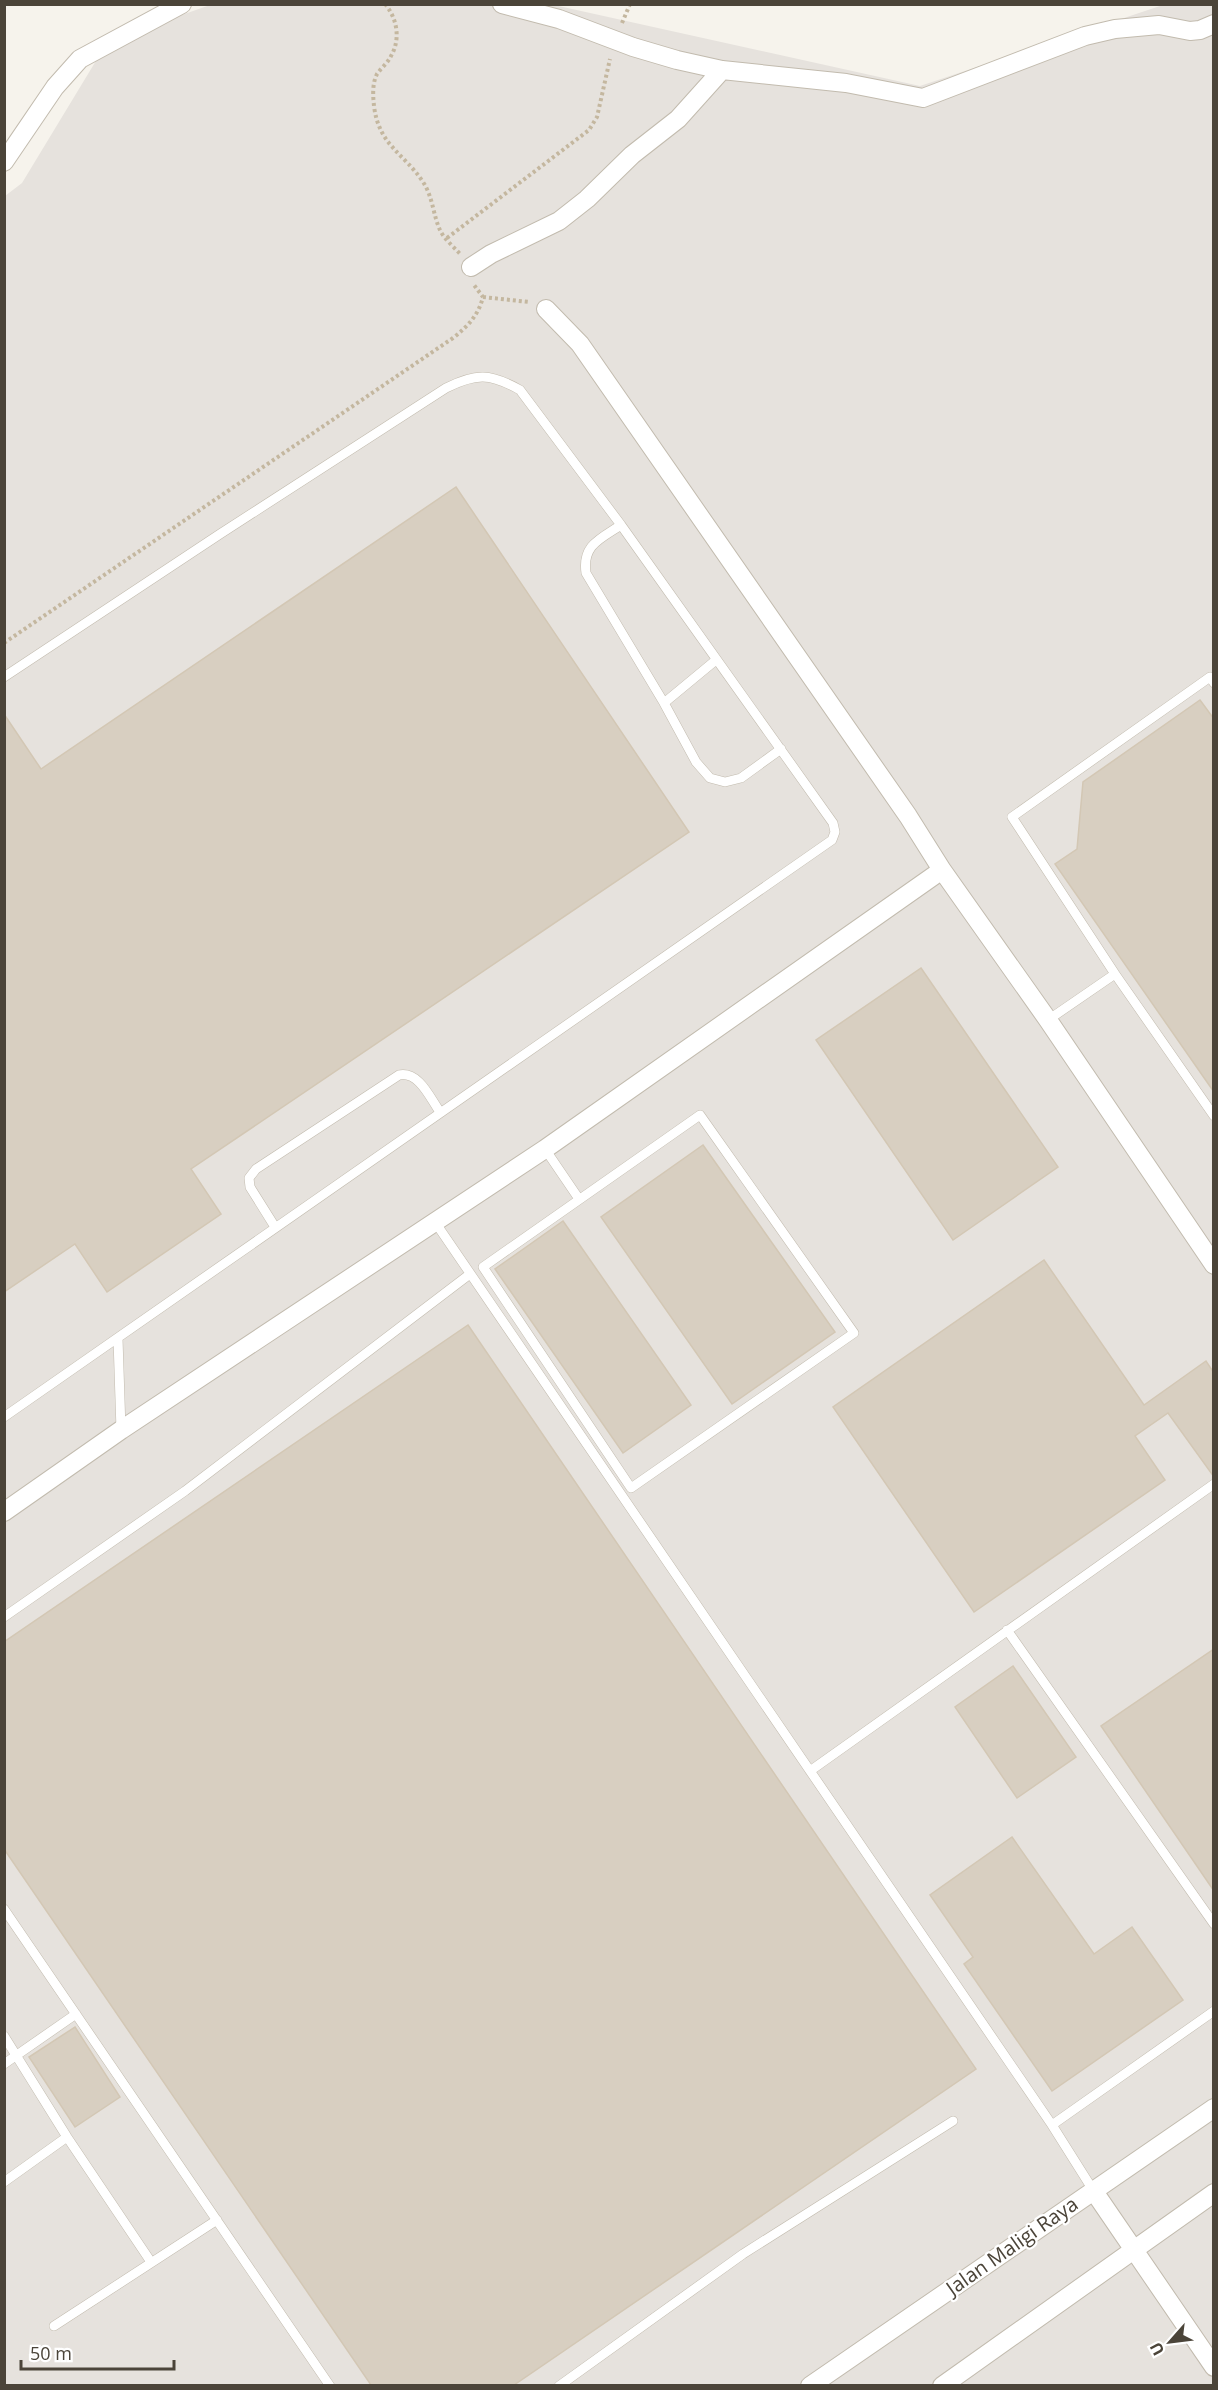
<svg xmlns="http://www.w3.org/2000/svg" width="1218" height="2390" font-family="'Open Sans',sans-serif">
  <rect width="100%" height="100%" fill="#f6f3ec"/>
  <!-- industrial -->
  <path fill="#e6e2dd" d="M210 5H554L920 86 1163 5H1213V2385H5V196L22 183 108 41Z"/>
  <!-- building -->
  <path fill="#d8cfc1" stroke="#d3c7b4" stroke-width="1.5" d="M456 487 689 832 191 1169 221 1214 107 1292 75 1244 4 1292V714L41 769Z
    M1200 700 1214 719V1092L1055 864 1077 849 1083 782Z
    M921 968 1058 1167 953 1240 816 1040Z
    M703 1145 835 1332 732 1404 601 1217Z
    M563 1221 691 1405 623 1453 495 1269Z
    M1044 1260 1144 1405 1206 1361 1214 1373V1477L1168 1413 1135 1436 1165 1480 974 1612 833 1407Z
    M468 1325 976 2069 514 2385H371L4 1849V1642Z
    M1214 1649V1891L1101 1726Z
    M1013 1666 1076 1757 1017 1798 955 1707Z
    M1012 1837 1094 1954 1132 1927 1183 2000 1052 2091 964 1964 973 1957 930 1895Z
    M75 2027 120 2097 75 2127 29 2057Z"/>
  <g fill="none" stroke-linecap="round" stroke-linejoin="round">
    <!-- lane casing -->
    <g stroke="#c2bbae" stroke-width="10">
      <path id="lane" d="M621 525C600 539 582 545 586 573L664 703 696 762 710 778 725 782 741 778 781 749
        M4 677 220 534 446 388C476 373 490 373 520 390L621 525 833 823 835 832 832 840 4 1417
        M664 703 716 660
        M1115 974 1012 817 1210 677 1214 683
        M1048 1020 1115 974 1214 1116
        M700 1115 854 1333 631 1488 483 1267Z
        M545 1149 579 1199
        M435 1222 1052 2125 1093 2190
        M275 1227 250 1187 249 1178 256 1169 399 1075C419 1071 430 1098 440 1112
        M118 1339 121 1430
        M4 1617 185 1491 470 1274
        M1007 1630 1214 1924
        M810 1771 1214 1484
        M4 1909 330 2386
        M4 2036 67 2137 151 2262
        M4 2064 76 2014
        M1052 2125 1214 2011
        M4 2182 67 2137
        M54 2326 217 2220
        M559 2386 743 2254 953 2121"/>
    </g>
    <!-- street casing -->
    <g stroke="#c2bbae" stroke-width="20">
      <path id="street" d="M502 4 559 19 633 47 677 60 722 70 846 83 923 98 1085 36 1115 29 1159 25 1190 31 1200 30 1214 24
        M4 162 55 87 80 59 182 4
        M471 267 491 254 559 221 587 199 632 155 678 119 722 70
        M546 309 580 344 908 816 942 870
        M4 1512 121 1430 545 1149 942 870 1048 1020 1214 1265
        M1093 2190 1214 2367
        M810 2386 1214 2108
        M942 2386 1214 2193"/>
    </g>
    <!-- path -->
    <path stroke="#c4b79f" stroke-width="4" stroke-dasharray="3 3" stroke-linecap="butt" d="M385 4C397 18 401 39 391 56 388 63 381 68 377 74 372 84 373 96 374 106 379 146 404 153 423 182 433 197 433 215 440 230 444 239 454 247 461 255
      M622 23 630 4
      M447 238 589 130 597 117 610 59
      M483 297 529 302
      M4 643 453 338C468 326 478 316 483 297L474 285"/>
    <!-- lane -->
    <use href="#lane" stroke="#fff" stroke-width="9"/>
    <!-- street -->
    <use href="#street" stroke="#fff" stroke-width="18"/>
  </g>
  <g text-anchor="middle" stroke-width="4.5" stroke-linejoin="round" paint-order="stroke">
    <!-- street labels -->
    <g font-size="20" fill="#4b4439" stroke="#fff">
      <text transform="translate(1012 2246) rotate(-35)" y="7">Jalan Maligi Raya</text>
    </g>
  </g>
  <!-- border -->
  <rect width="1218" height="2390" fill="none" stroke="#4b4439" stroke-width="12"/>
  <!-- north arrow -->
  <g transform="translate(1170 2342) rotate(242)" stroke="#ffffff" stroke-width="4.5" paint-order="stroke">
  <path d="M0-4.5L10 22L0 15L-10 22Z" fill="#4b4439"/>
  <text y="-9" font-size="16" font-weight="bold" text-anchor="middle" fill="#4b4439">U</text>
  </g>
  <!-- scale -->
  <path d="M21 2360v9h153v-9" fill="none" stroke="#4b4439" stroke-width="3"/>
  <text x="30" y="2360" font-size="18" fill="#4b4439" stroke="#ffffff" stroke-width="4.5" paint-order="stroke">50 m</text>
</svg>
